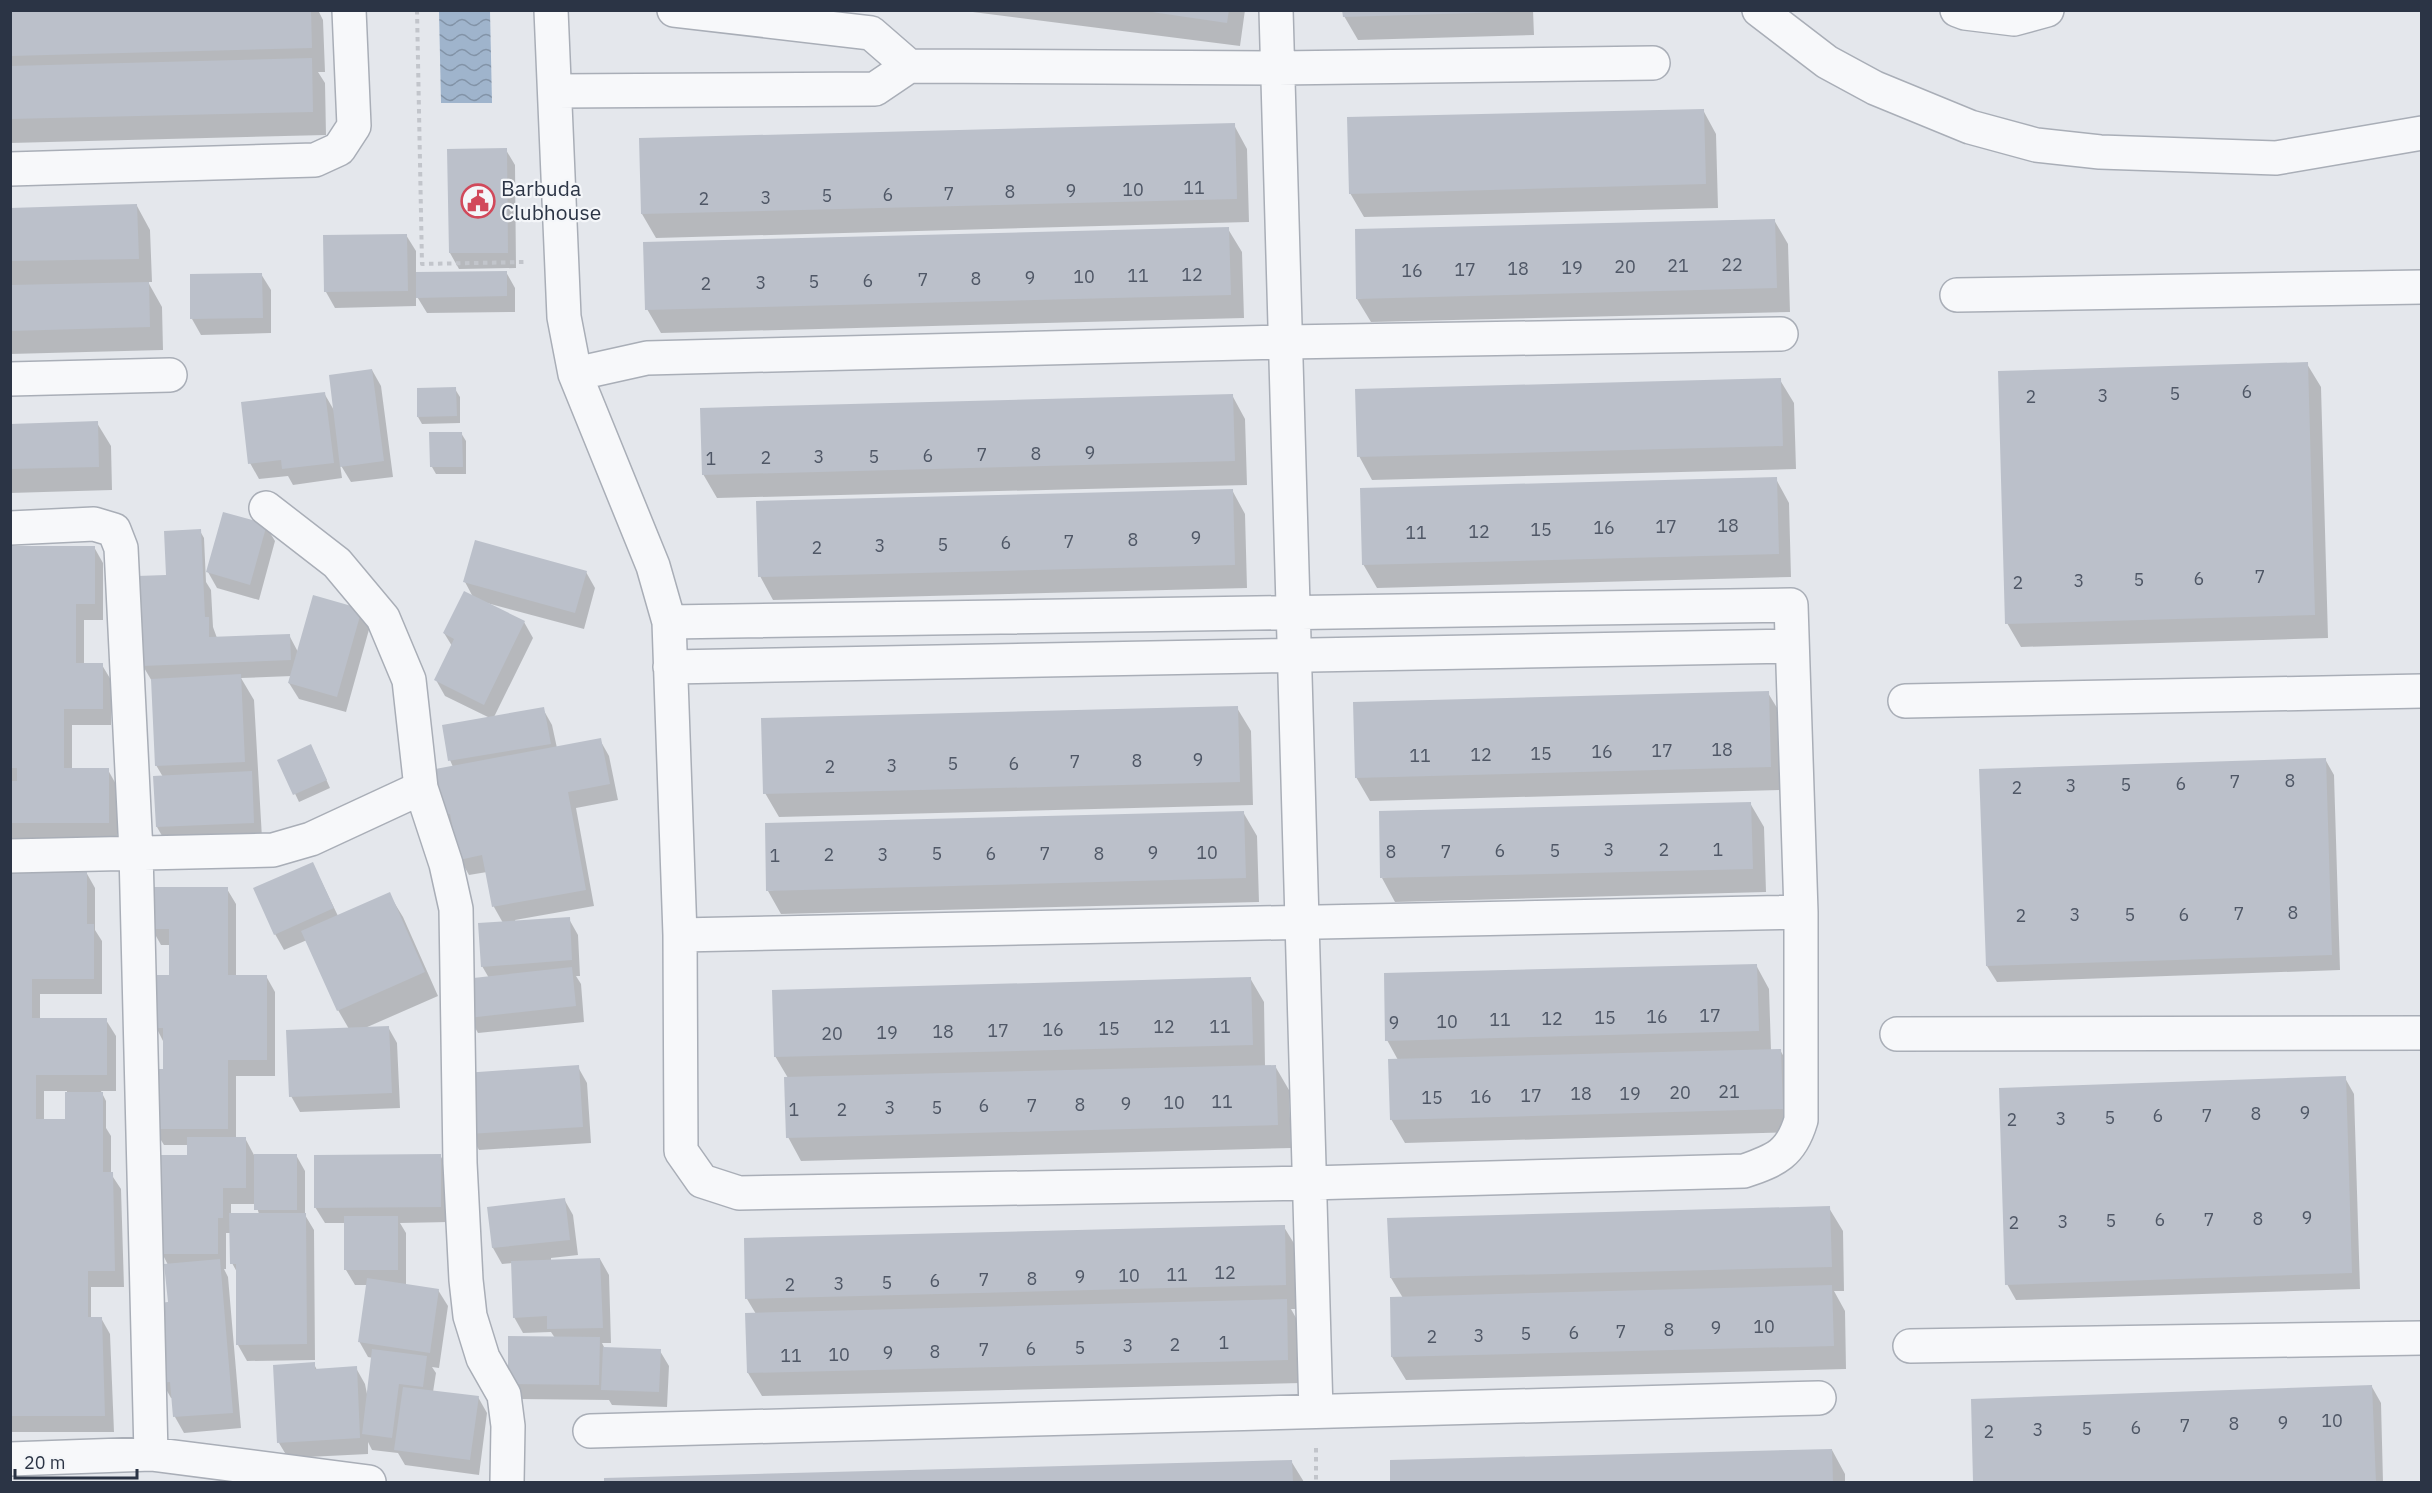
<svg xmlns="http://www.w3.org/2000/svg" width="2432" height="1493" font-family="'IBM Plex Sans',sans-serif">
  <defs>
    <pattern id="water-waves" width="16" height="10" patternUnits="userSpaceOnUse" patternTransform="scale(1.5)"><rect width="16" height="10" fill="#9fb4cc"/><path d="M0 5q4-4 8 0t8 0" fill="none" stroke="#8293a7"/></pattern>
  </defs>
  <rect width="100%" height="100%" fill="#e4e7ec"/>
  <!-- water -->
  <path fill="url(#water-waves)" d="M439 11H490L492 103H441Z"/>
  <!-- shadow -->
  <path fill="#0003" fill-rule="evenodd" d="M10 10H318L323 20 325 72H318L325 83 326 135 10 143Z
    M957 10H1245L1240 46Z
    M1344 10H1533L1534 35 1358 40 1344 16Z
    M1703 110 1716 134 1718 208 1364 217 1350 193Z
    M1234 125 1247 149 1249 222 656 238 642 214 640 140Z
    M506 150 515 165 516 268 459 269 450 253Z
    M137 206 150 230 152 282H148L162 307 163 350 10 354V209Z
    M1774 220 1788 244 1790 312 1371 322 1357 299Z
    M1228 229 1242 252 1244 318 661 333 647 309Z
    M406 235 416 251V274L506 272 515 288V312L427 313 416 295V306L335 308 326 292Z
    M261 274 271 290V333L201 335 192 319Z
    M2307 364 2321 387 2328 638 2021 647 2007 623Z
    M372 370 381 386 393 477 351 482 340 464 342 478 293 485 288 476 259 479 250 463 324 393 335 412Z
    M1780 380 1794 403 1796 469 1372 480 1359 456Z
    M455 389 460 397V423L422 424 418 417Z
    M1232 395 1245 419 1247 485 717 498 703 474Z
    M97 423 111 446 112 490 10 493V425Z
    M461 433 466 441V474H436L432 467Z
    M1776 479 1789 503 1791 577 1377 588 1363 564Z
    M1232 490 1245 514 1247 588 773 600 760 576Z
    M266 526 275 541 259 600 217 588 208 572Z
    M200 531 204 538 206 582 211 590 213 627 217 638 289 635 298 652 361 610 370 626 346 712 299 699 289 683 292 676 241 678 254 700 262 838 166 843 157 827 163 777 156 765 153 683 143 666 167 576Z
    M10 547H94L103 563V620H84V665H102L111 680V725H72V770H108L117 786V838H10Z
    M586 572 595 588 584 629 483 602 524 622 533 638 494 717 543 709 552 725 557 748 600 740 609 756 618 800 576 808 594 906 515 920 516 922 569 919 578 935 580 976H576L581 984 584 1022 478 1033 469 1017 489 978 482 966 503 923 494 907 487 872 469 875 460 859 455 830 449 831 440 815 453 767 450 760 490 718 445 696 436 680 452 646 444 633 473 597 465 582Z
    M1768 693 1782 716 1784 790 1370 801 1356 777Z
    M1237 708 1251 731 1253 805 779 817 765 793Z
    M315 754 330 788 299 802 279 760Z
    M2325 759 2334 775 2340 970 1997 982 1987 966Z
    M1750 803 1764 827 1766 892 1395 902 1382 878Z
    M1243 812 1257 836 1259 902 781 914 768 891Z
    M313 864 338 916 389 894 403 917 438 996 365 1028 388 1027 397 1043 400 1108 300 1112 291 1096 349 1029 338 1010 307 940 284 950 275 934Z
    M10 872H86L95 888V930L102 941V994H40V1020H106L116 1036V1091H101L106 1101V1128L111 1136V1174L121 1189 124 1287H91V1318H101L110 1334 114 1432H10ZM44 1091H67V1121H44Z
    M227 889 236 904V976H266L275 992V1076H236V1138H245L254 1155H296L305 1171V1215L314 1230 315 1360 247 1361 238 1345V1274L232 1263 231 1233H226V1269H224L228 1277 241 1428 184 1433 175 1417 173 1398H171L162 1382 169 1304 168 1265 162 1253 189 1157V1145H164L154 1129 164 1071V1043L156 1027 171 976V945H161L152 929ZM231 1204H256L259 1214H231Z
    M1756 965 1769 989 1771 1050H1780L1794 1074 1795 1132 1405 1143 1391 1119 1398 1060 1387 1040Z
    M1250 978 1264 1002 1265 1066H1275L1289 1090 1291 1148 801 1161 788 1137V1078L775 1056Z
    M578 1067 587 1083 591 1143 479 1150 470 1134Z
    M2345 1078 2354 1094 2360 1289 2016 1300 2007 1284Z
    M440 1155 449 1171V1222L400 1223 406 1233V1285L438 1290 448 1306 439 1368 432 1367 436 1373 433 1392 478 1397 487 1413 479 1475 405 1465 398 1453 372 1450 368 1442V1454L288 1458 279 1443 314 1364 317 1370 356 1368 365 1384 368 1399 373 1358 368 1357 359 1341 367 1285H355L346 1270V1223H325L315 1207Z
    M564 1199 573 1215 578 1255 551 1258V1261L600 1259 609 1275 611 1343H602L605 1349 660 1351 669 1366 667 1407 612 1405 609 1400 519 1399 509 1384 555 1338 551 1332 523 1333 514 1317 512 1263 502 1264 493 1248 489 1208Z
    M1829 1208 1843 1231 1844 1291H1834L1845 1311 1846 1369 1406 1380 1392 1357 1403 1298 1391 1278Z
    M1284 1227 1298 1250 1299 1309H1291L1300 1325 1301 1383 762 1396 748 1373 756 1314 747 1299 746 1240Z
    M2372 1387 2381 1403 2383 1482H1975L1972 1400Z
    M1832 1450 1845 1474V1482H1391V1462Z
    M1291 1461 1304 1482H605V1479Z
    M118 1481 119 1482H73Z"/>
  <!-- building -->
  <path fill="#bbc0ca" d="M10 10H311L312 48 10 56Z
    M1138 10H1229L1227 23Z
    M1342 10H1508V12L1343 17Z
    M312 58 313 112 10 119V66Z
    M1704 109 1706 184 1349 194 1347 117Z
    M1235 123 1237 199 641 214 639 138Z
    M507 148 508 253H449L447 149Z
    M137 204 139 259 10 261V208Z
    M1775 219 1777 288 1356 299 1355 229Z
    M1229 227 1231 295 645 310 643 242Z
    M407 234 408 291 324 292 323 235Z
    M507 271V296L416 298V272Z
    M262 273 263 318 190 319V274Z
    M149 282 150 327 10 331V285Z
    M2308 362 2315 615 2005 624 1998 371Z
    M372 369 384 461 340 467 329 375Z
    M1781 378 1783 446 1357 457 1355 389Z
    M456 387 457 416 417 417V388Z
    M325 392 334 463 282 469 281 460 248 464 241 402Z
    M1233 394 1235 461 702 475 700 408Z
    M98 421 99 467 10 469V424Z
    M429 432H462L463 467H430Z
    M1777 477 1779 554 1362 565 1360 488Z
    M1233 489 1235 565 758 577 756 501Z
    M223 512 267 524 250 585 206 572Z
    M201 529 205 617H209V637L290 634 291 660 142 666 137 576 166 575 164 531Z
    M475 540 587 571 575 613 463 582Z
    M10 546H95V604H76V663H103V709H64V768H109V823H10V781H17V768H10Z
    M464 591 525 621 484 705 434 680 454 639 443 633Z
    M313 595 362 609 337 697 288 683Z
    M241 674 245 762 155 766 151 679Z
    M1769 691 1771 767 1355 778 1353 702Z
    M1238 706 1240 782 763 794 761 718Z
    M544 707 551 744 448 761 442 725Z
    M601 738 610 784 568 792 586 890 492 907 482 855 459 860 450 814 439 816 430 770Z
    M311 744 327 780 293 795 277 760Z
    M2326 758 2332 955 1986 966 1979 769Z
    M252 771 254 823 156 827 153 776Z
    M1751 802 1753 869 1380 878 1379 811Z
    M1244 811 1246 878 766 891 765 823Z
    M313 862 334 908 274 935 253 888Z
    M10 871H87V924H94V979H32V1018H107V1075H36V1119H65V1092H103V1172H113L115 1271H88V1317H102L105 1416H10Z
    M150 887H228V975H267V1060H228V1129H153V1069H163V1028H154V975H169V929H150Z
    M390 892 425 972 337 1011 301 931Z
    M570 917 572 960 481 967 478 923Z
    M1757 964 1759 1031 1385 1041 1384 973Z
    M572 967 576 1006 468 1018 464 979Z
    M1251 977 1253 1045 774 1057 772 990Z
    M389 1026 392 1093 289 1097 286 1030Z
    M1781 1049 1783 1109 1390 1120 1388 1059Z
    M579 1065 583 1127 468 1134 464 1073Z
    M1276 1065 1278 1125 786 1138 784 1077Z
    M2346 1076 2352 1273 2005 1285 1999 1088Z
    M187 1137H246V1188H223V1218H218V1254H160V1155H187Z
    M254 1154H297V1210H254Z
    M441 1154V1207L314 1208V1155Z
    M565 1198 570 1240 492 1248 487 1207Z
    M1830 1206 1832 1267 1390 1278 1387 1218Z
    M229 1213H306L307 1344 236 1345V1264H230Z
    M344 1216H398V1270H344Z
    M1285 1225 1286 1285 745 1299 744 1238Z
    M600 1258 603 1328 547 1329V1316L513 1318 511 1261Z
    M220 1259 233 1413 173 1417 170 1382 160 1383 159 1303 168 1302 164 1264Z
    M367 1278 439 1289 430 1353 358 1342Z
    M1832 1285 1834 1346 1391 1357 1390 1297Z
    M1287 1299 1288 1360 747 1373 745 1313Z
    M508 1336 600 1337 599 1385 508 1384Z
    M603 1347 661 1349 659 1392 601 1390Z
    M372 1349 427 1356 423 1387 399 1384 392 1438 362 1434Z
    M315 1362V1369L357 1366 360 1438 277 1443 273 1365Z
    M2372 1385 2376 1482H1973L1971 1399Z
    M403 1387 479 1396 470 1460 394 1450Z
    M1832 1449 1833 1482H1390V1460Z
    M1292 1460 1293 1482H604V1478Z"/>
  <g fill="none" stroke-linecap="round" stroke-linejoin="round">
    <!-- street casing -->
    <g stroke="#a9aeb7" stroke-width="36">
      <path id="street" d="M551 10 564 317 575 374 653 566 669 622 680 935 681 1151 702 1181 739 1193 1309 1183 1744 1171C1776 1160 1791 1154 1801 1120V912L1791 605 669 622
        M674 10 871 33 909 66
        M1276 10 1316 1411
        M1759 10 1827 62 1875 88 1970 127 2036 145 2100 152 2276 158 2422 133
        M1957 10 1965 13 2014 19 2047 10
        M556 91 875 89 909 66 1278 68 1653 63
        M10 169 315 160 339 149 354 126 349 10
        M1957 295 2422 287
        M575 374 647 358 1286 342 1781 334
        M10 379 170 375
        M266 508 337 563 383 618 409 680 421 788 446 864 456 909 460 1163 466 1280 470 1316 483 1358 504 1395 508 1426 507 1482
        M10 528 94 524 114 530 121 548 136 852 151 1454
        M670 667 1792 646
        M1905 701 2422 691
        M10 856 273 850 311 839 421 788
        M680 935 1801 912
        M1897 1034 2422 1033
        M1910 1346 2422 1338
        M590 1431 1819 1398
        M10 1459 151 1454 369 1482"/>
    </g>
    <!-- path -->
    <path stroke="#c2c5cb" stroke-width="4" stroke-dasharray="4.5 4.5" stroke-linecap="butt" d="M417 10 422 264 525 262
      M1316 1448V1482"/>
    <!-- street -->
    <use href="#street" stroke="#f7f8fa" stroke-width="33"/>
  </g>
  <!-- icons -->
  <defs>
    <g id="civic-ring" transform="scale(1.725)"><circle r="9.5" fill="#f4f6f9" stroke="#d1495b" stroke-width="1.5"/><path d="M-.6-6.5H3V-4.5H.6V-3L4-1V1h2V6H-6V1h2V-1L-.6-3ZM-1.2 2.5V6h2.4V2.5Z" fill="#d1495b"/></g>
  </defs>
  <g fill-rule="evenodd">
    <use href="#civic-ring" x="478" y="201"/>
  </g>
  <g text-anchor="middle" stroke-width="4.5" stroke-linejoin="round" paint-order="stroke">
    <!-- number labels -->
    <g font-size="18" fill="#4f5766">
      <text x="1194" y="194">11</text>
      <text x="1133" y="196">10</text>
      <text x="1071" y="197">9</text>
      <text x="1010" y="198">8</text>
      <text x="949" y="200">7</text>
      <text x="888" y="201">6</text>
      <text x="827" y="202">5</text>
      <text x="766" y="204">3</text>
      <text x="704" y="205">2</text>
      <text x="1732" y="271">22</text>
      <text x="1678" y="272">21</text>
      <text x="1625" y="273">20</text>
      <text x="1572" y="274">19</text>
      <text x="1518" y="275">18</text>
      <text x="1465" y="276">17</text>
      <text x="1412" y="277">16</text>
      <text x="1192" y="281">12</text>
      <text x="1138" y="282">11</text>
      <text x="1084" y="283">10</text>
      <text x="1030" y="284">9</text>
      <text x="976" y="285">8</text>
      <text x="923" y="286">7</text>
      <text x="868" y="287">6</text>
      <text x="814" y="288">5</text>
      <text x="761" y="289">3</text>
      <text x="706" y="290">2</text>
      <text x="2247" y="398">6</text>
      <text x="2175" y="400">5</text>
      <text x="2103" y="402">3</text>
      <text x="2031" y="403">2</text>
      <text x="1090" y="459">9</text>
      <text x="1036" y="460">8</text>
      <text x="982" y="461">7</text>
      <text x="928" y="462">6</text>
      <text x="819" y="463">3</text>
      <text x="874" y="463">5</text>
      <text x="766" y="464">2</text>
      <text x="711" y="465">1</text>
      <text x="1728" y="532">18</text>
      <text x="1666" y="533">17</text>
      <text x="1604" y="534">16</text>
      <text x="1541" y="536">15</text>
      <text x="1479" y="538">12</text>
      <text x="1416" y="539">11</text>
      <text x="1196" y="544">9</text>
      <text x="1133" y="546">8</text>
      <text x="1069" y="548">7</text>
      <text x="1006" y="549">6</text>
      <text x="943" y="551">5</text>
      <text x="880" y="552">3</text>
      <text x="817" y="554">2</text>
      <text x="2260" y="583">7</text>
      <text x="2199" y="585">6</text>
      <text x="2139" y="586">5</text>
      <text x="2079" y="587">3</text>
      <text x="2018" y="589">2</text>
      <text x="1722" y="756">18</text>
      <text x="1662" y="757">17</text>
      <text x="1602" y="758">16</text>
      <text x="1541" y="760">15</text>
      <text x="1481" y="761">12</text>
      <text x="1420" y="762">11</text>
      <text x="1198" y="766">9</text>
      <text x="1137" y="767">8</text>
      <text x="1075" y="768">7</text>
      <text x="953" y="770">5</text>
      <text x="1014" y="770">6</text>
      <text x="892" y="772">3</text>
      <text x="830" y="773">2</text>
      <text x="2290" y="787">8</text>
      <text x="2235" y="788">7</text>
      <text x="2181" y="790">6</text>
      <text x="2126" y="791">5</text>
      <text x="2071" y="792">3</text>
      <text x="2017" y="794">2</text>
      <text x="1609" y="856">3</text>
      <text x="1664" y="856">2</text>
      <text x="1718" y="856">1</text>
      <text x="1500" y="857">6</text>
      <text x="1555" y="857">5</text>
      <text x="1391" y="858">8</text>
      <text x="1446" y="858">7</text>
      <text x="1153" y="859">9</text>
      <text x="1207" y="859">10</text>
      <text x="937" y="860">5</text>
      <text x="991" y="860">6</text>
      <text x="1045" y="860">7</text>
      <text x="1099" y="860">8</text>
      <text x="829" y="861">2</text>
      <text x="883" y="861">3</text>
      <text x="775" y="862">1</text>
      <text x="2293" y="919">8</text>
      <text x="2239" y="920">7</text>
      <text x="2075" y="921">3</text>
      <text x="2130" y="921">5</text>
      <text x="2184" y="921">6</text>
      <text x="2021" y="922">2</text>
      <text x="1710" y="1022">17</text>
      <text x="1657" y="1023">16</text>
      <text x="1605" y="1024">15</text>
      <text x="1552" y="1025">12</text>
      <text x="1500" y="1026">11</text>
      <text x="1447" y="1028">10</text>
      <text x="1394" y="1029">9</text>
      <text x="1164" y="1033">12</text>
      <text x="1220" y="1033">11</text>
      <text x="1109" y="1035">15</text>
      <text x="1053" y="1036">16</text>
      <text x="998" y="1037">17</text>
      <text x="943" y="1038">18</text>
      <text x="887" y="1039">19</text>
      <text x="832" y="1040">20</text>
      <text x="1729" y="1098">21</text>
      <text x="1680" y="1099">20</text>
      <text x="1581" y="1100">18</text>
      <text x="1630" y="1100">19</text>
      <text x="1531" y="1102">17</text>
      <text x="1481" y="1103">16</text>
      <text x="1432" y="1104">15</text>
      <text x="1222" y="1108">11</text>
      <text x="1174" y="1109">10</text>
      <text x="1126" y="1110">9</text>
      <text x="1080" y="1111">8</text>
      <text x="984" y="1112">6</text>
      <text x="1032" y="1112">7</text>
      <text x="890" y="1114">3</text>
      <text x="937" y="1114">5</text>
      <text x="794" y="1116">1</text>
      <text x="842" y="1116">2</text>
      <text x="2305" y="1119">9</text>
      <text x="2256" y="1120">8</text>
      <text x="2158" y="1122">6</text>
      <text x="2207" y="1122">7</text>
      <text x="2110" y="1124">5</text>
      <text x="2061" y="1125">3</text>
      <text x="2012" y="1126">2</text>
      <text x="2307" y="1224">9</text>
      <text x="2258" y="1225">8</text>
      <text x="2160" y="1226">6</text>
      <text x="2209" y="1226">7</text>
      <text x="2111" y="1227">5</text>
      <text x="2063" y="1228">3</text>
      <text x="2014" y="1229">2</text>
      <text x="1225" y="1279">12</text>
      <text x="1177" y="1281">11</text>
      <text x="1129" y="1282">10</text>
      <text x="1080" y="1283">9</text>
      <text x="1032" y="1285">8</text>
      <text x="984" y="1286">7</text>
      <text x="935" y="1287">6</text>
      <text x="887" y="1289">5</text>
      <text x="839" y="1290">3</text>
      <text x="790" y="1291">2</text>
      <text x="1764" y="1333">10</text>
      <text x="1716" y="1334">9</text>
      <text x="1669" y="1336">8</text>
      <text x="1621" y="1338">7</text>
      <text x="1574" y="1339">6</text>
      <text x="1526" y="1340">5</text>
      <text x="1479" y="1342">3</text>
      <text x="1432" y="1343">2</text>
      <text x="1224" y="1349">1</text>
      <text x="1175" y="1351">2</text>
      <text x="1128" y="1352">3</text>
      <text x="1080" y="1354">5</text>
      <text x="1031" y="1355">6</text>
      <text x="984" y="1356">7</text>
      <text x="935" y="1358">8</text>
      <text x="888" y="1359">9</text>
      <text x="839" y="1361">10</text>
      <text x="791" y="1362">11</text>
      <text x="2332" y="1427">10</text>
      <text x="2283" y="1429">9</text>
      <text x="2234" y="1430">8</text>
      <text x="2185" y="1432">7</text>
      <text x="2136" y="1434">6</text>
      <text x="2087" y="1435">5</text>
      <text x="2038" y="1436">3</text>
      <text x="1989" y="1438">2</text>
    </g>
    <!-- poi labels -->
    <g font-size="21" fill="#2b3445" stroke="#f4f6f9" text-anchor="start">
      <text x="501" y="196">Barbuda<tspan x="501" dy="24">Clubhouse</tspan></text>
    </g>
  </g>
  <!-- border -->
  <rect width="2432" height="1493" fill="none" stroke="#2b3445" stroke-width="24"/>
  <!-- scale -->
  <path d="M15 1469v9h122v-9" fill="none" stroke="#2b3445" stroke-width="3"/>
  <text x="24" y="1469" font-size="18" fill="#2b3445" stroke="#f4f6f9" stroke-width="4.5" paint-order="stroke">20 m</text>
</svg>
